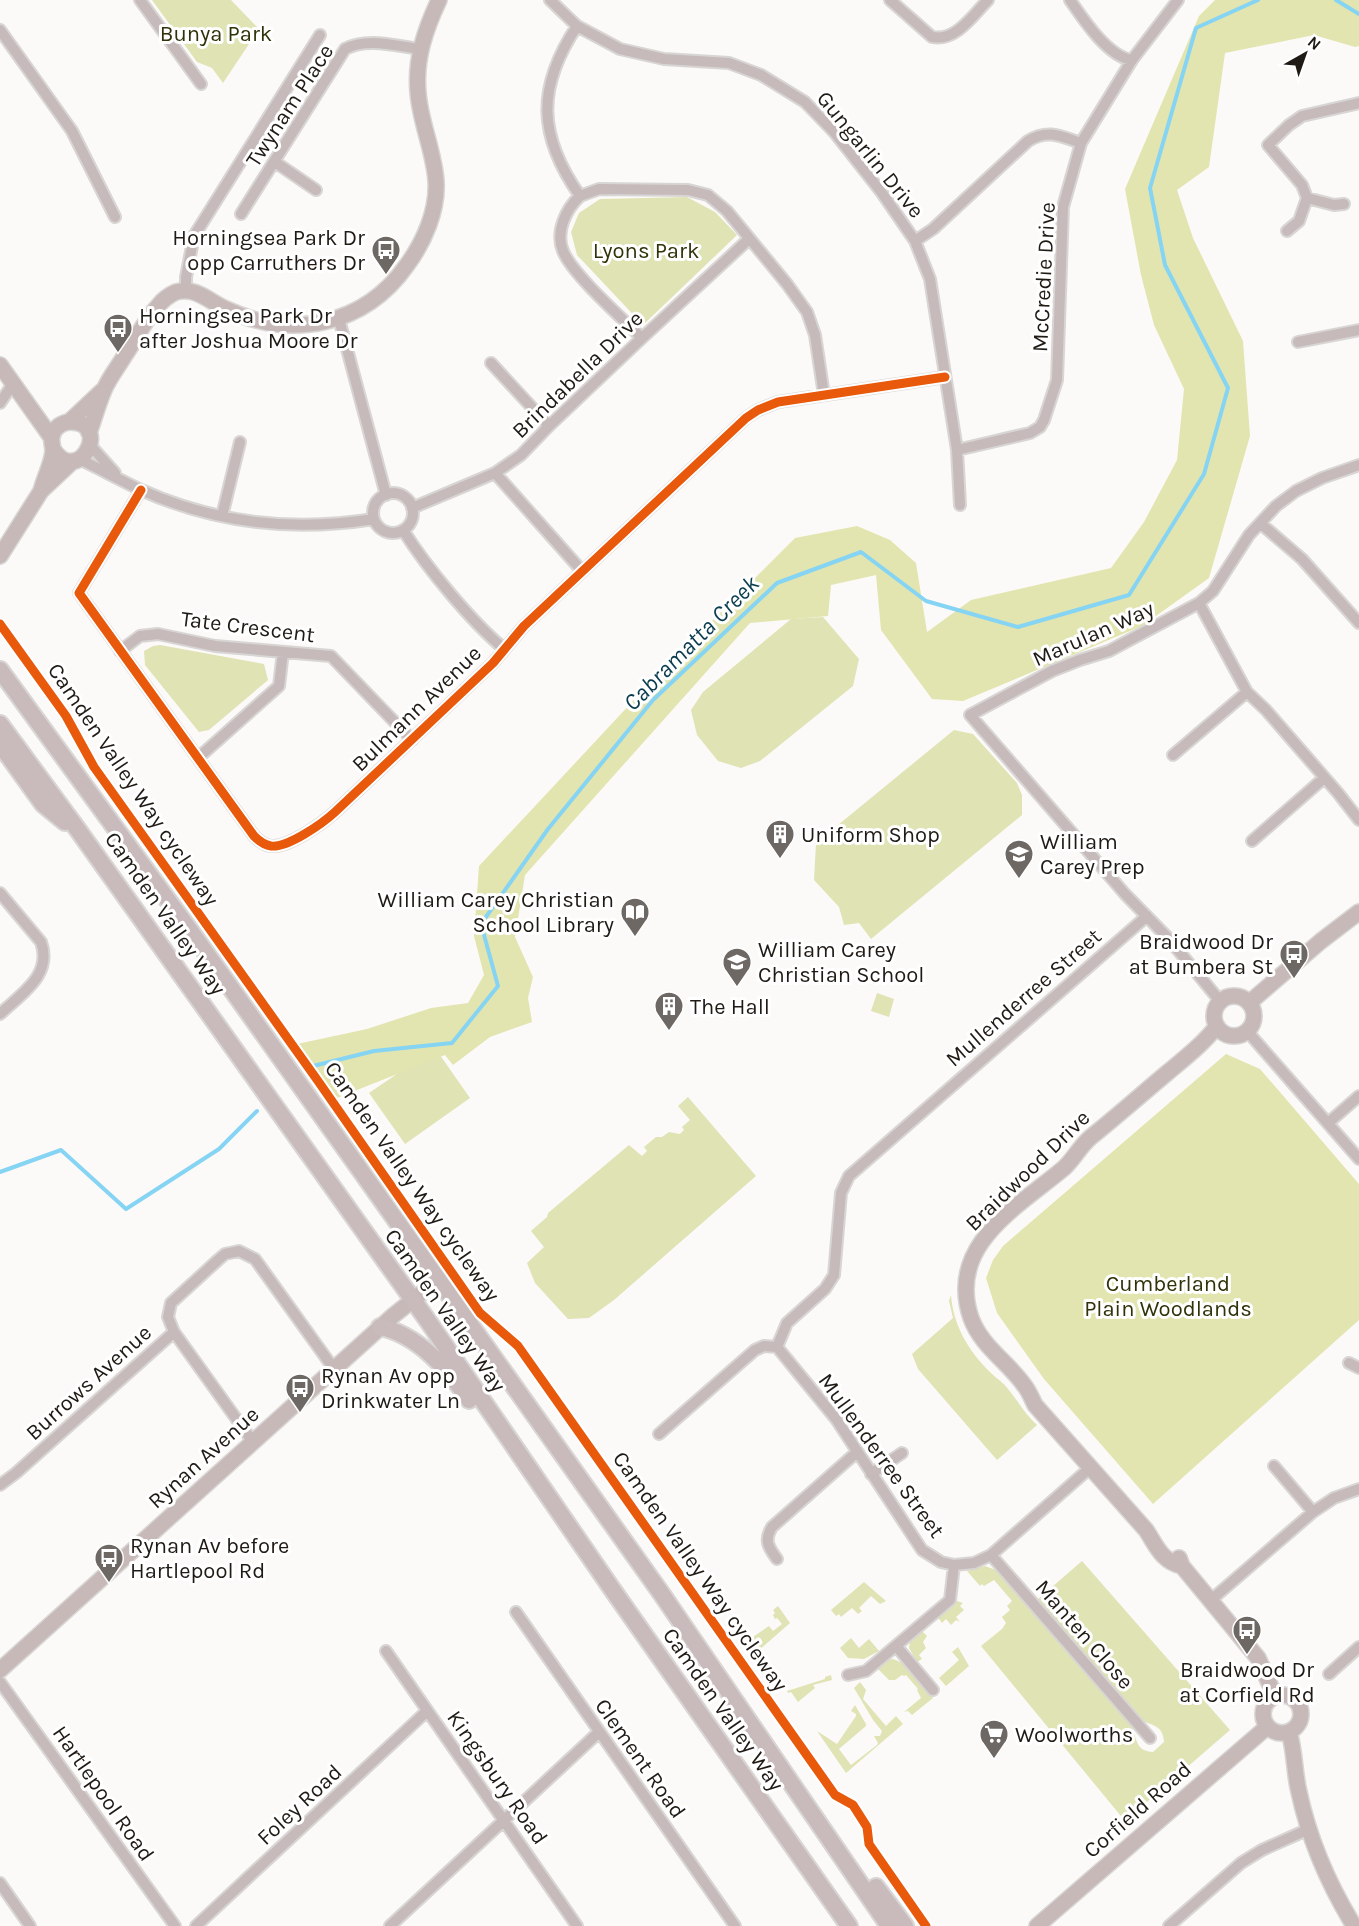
<svg xmlns="http://www.w3.org/2000/svg" width="1359" height="1926" font-family="Karla,sans-serif">
  <rect width="100%" height="100%" fill="#fcfaf8"/>
  <!-- green -->
  <path fill="#e0e3b4" d="M152 0H231L259 29 223 83 212 68 197 62Z
    M687 197 715 212 737 235 643 325 577 255 571 232 579 213 600 199Z
    M823 617 859 659 853 686 760 761 741 768 718 761 697 735 691 710 703 692 791 619Z
    M160 645 264 664 268 680 209 730 199 732 145 665 144 651 153 646Z
    M954 730 973 734 1017 783 1022 795V815L871 939 859 923 844 925 839 907 814 880 816 843Z
    M877 993 894 999 889 1017 871 1011Z
    M435 1048 470 1098 405 1144 369 1093Z
    M688 1097 756 1176 614 1300 589 1318 568 1319 535 1283 527 1263 544 1247 531 1231 547 1217 548 1213 629 1145 642 1156 647 1151 644 1147 656 1137H662L669 1132 680 1134 684 1130 682 1127 690 1120 678 1106Z
    M951 1295C953 1325 969 1352 991 1373 996 1378 1003 1382 1008 1389 1018 1401 1025 1414 1037 1425L997 1460 918 1369 912 1354 953 1318 949 1301Z
    M1082 1561 1230 1730 1125 1821 981 1646 1002 1629 1006 1623 1002 1617 1010 1610 1007 1606 1012 1601 994 1580 984 1586 982 1584 980 1586 967 1571 985 1566 996 1570 1131 1725C1137 1738 1135 1751 1153 1752L1164 1742C1163 1726 1154 1726 1141 1720L1037 1600Z
    M864 1582 886 1601 880 1604 871 1596 859 1608 862 1611 858 1614 852 1608 841 1617 839 1614 836 1616 831 1610Z
    M951 1599 963 1603 960 1606 964 1610 956 1617 960 1622 956 1620 951 1625 946 1619 942 1623 937 1616Z
    M778 1606 790 1623 758 1651 750 1639 769 1626 773 1631 782 1624 777 1618 775 1619 773 1615 775 1613 773 1610Z
    M921 1630 927 1636 923 1642 926 1648 919 1655 922 1659 917 1662 909 1648 910 1641Z
    M851 1638 859 1648 869 1639 879 1651 864 1659 848 1658 840 1648Z
    M958 1647 969 1666 946 1686 939 1678 959 1660 952 1652Z
    M893 1659 903 1663 933 1698 912 1715 908 1711 904 1712 921 1698 917 1690 918 1689 906 1675 904 1676 902 1675 895 1680H889L877 1668 887 1660Z
    M831 1675 832 1680 813 1685 815 1688 798 1702 791 1692 788 1693 787 1691 825 1679V1677Z
    M860 1682 866 1690 863 1699 886 1726 896 1716 903 1724 846 1773 817 1731 837 1744 856 1716V1714L851 1711 855 1705 866 1724V1726L839 1749 851 1765 877 1745 878 1743 874 1736H880L882 1731 873 1720 854 1688Z"/>
  <!-- forest -->
  <path fill="#e2e5af" d="M1215 0H1359V46L1355 47 1314 35 1225 53 1209 167 1177 190 1193 238 1243 341 1250 436 1209 578 1142 626 963 701 932 699 881 630 876 575 831 585 828 616 750 623 525 875 515 937 533 977 528 998 532 1022 490 1037 453 1065 445 1055 337 1098 297 1044 367 1029 431 1008 468 1003 484 975 474 936 479 866 647 686 795 538 857 526 890 540 916 563 927 632 971 600 1111 568 1144 522 1177 460 1184 389 1154 325 1141 275 1125 189 1199 16Z
    M1226 1054 1260 1069 1359 1184V1320L1153 1504 1044 1379 997 1313 986 1278 993 1260 1003 1246Z"/>
  <g fill="none" stroke-linecap="round" stroke-linejoin="round">
    <!-- stream -->
    <path stroke="#86d4f3" stroke-width="4" d="M1336 0 1359 14
      M313 1066 374 1051 452 1043 498 986 481 924 548 829 653 700 777 583 861 552 926 601 1018 627 1129 595 1204 474 1228 388 1165 265 1150 188 1196 28 1258 0
      M0 1172 61 1150 126 1209 219 1149 257 1111"/>
    <!-- street casing -->
    <g stroke="#d8d6d5" stroke-width="14">
      <path id="street" d="M140 0 201 84
        M550 0 577 26 620 49 664 59 729 63 761 75 805 102 834 132 882 193 915 241 930 279 957 450 960 505
        M890 0 932 37C956 42 973 15 988 0
        M1070 0C1083 19 1108 57 1132 60
        M577 26C536 88 538 136 580 196 566 209 555 232 563 251 572 274 622 318 642 338
        M0 30 72 131 115 217
        M275 162 316 190
        M580 196 599 189 688 190 708 195 727 211 787 284 807 312 815 335 824 395
        M1307 198 1334 205 1344 204
        M241 214 345 49C367 37 396 46 420 49
        M1287 231 1299 221 1307 198 1302 185 1268 145 1289 125 1302 116 1359 103
        M915 241 933 229 1028 141C1048 129 1060 136 1081 143
        M186 291V277L194 236 320 35
        M339 319 386 495
        M1298 342 1359 330
        M491 363 549 426
        M0 403 12 385
        M90 445 115 473
        M957 450 1030 433 1040 427 1044 420 1057 380 1063 207 1081 143 1132 60 1178 0
        M79 459C100 469 120 480 141 490 217 524 293 532 374 519
        M495 473 582 571
        M141 490 79 593 254 836C259 841 264 845 271 846 288 848 323 823 335 812L493 663 524 626 746 418 758 410 778 402 945 377
        M373 513a20 20 0 1 1 40 0a20 20 0 1 1-40 0Z
        M412 508 495 473 521 455 549 426 642 338 749 239
        M222 516 240 442
        M1260 523 1302 559 1359 623
        M403 530C427 568 470 620 504 649
        M1199 603 1247 692 1266 710 1338 793 1359 820
        M120 651 140 636 158 634 215 646 331 656 412 740
        M1173 755 1247 692
        M198 758 279 686 283 652
        M1252 841 1324 778
        M0 893 41 942C53 975 21 994 0 1014
        M1220 1001 1168 938 1125 894 970 715 1052 671 1080 660 1109 651 1199 603 1213 591 1249 535 1276 506 1296 491 1322 478 1359 465
        M1247 1031 1359 1159
        M1328 1123 1359 1096
        M777 1347 787 1323 825 1289 834 1275 841 1193 849 1176 1147 916
        M777 1347 836 1419 922 1550 941 1562 954 1565 974 1563 991 1555 1091 1467
        M1349 1363 1359 1368
        M659 1434 755 1350 764 1346 777 1347
        M253 1442 174 1332 168 1317 171 1303 218 1260 225 1254 239 1251 255 1259 334 1369
        M1274 1466 1313 1512
        M871 1474 902 1453
        M0 1485 16 1473 174 1332
        M991 1555 1150 1738
        M777 1559C768 1547 764 1540 772 1527L857 1452
        M1211 1600 1313 1512 1334 1498 1359 1489
        M516 1612 735 1926
        M897 1647 933 1690
        M386 1651 577 1926
        M1329 1674 1359 1647
        M848 1675 866 1671 950 1600 954 1565
        M0 1682 175 1926
        M0 1883 30 1926
        M196 1926 427 1711
        M390 1926 599 1732
        M1169 1926 1241 1863 1262 1850 1309 1829"/>
    </g>
    <!-- secondary casing -->
    <g stroke="#d8d6d5" stroke-width="18">
      <path id="secondary" d="M0 365 51 437
        M69 422 102 391
        M89 433C94 419 98 404 104 390 109 378 118 367 125 355 136 339 145 320 158 306 162 301 169 295 176 292 195 286 210 302 226 309 292 340 364 326 407 265 424 242 438 210 436 181 434 151 420 122 418 92 415 59 425 30 439 0
        M41 491C44 478 52 464 53 451 53 446 51 442 52 437 53 428 63 421 72 422 112 424 78 488 53 449
        M0 556 41 491 73 461
        M1214 1016a20 20 0 1 1 40 0a20 20 0 1 1-40 0Z
        M1249 1003 1321 941 1359 912
        M1179 1558 1182 1566 1258 1658 1275 1696
        M1182 1566C1162 1562 1156 1545 1146 1530L1035 1405C1032 1399 1029 1391 1024 1385 1008 1362 981 1346 971 1318 946 1245 1018 1207 1064 1168 1074 1159 1080 1146 1091 1137 1117 1116 1142 1094 1167 1073 1185 1058 1203 1044 1217 1026
        M0 1670 394 1315 438 1280
        M1263 1714a19 19 0 1 1 38 0a19 19 0 1 1-38 0Z
        M1289 1732C1295 1751 1294 1772 1299 1792 1309 1839 1329 1885 1354 1926
        M1037 1926 1267 1727"/>
    </g>
    <!-- primary casing -->
    <g stroke="#d8d6d5" stroke-width="20">
      <path id="primary" d="M0 670 191 932 661 1593 889 1926
        M0 724 78 830 428 1321 612 1589 849 1926
        M0 744 43 804 65 822
        M380 1327C417 1334 449 1370 469 1400
        M876 1887 905 1926"/>
    </g>
    <!-- street -->
    <use href="#street" stroke="#c7baba" stroke-width="10"/>
    <!-- secondary -->
    <use href="#secondary" stroke="#c6b9b8" stroke-width="15"/>
    <!-- primary -->
    <use href="#primary" stroke="#c9bbbb" stroke-width="16"/>
    <!-- cycleway casing -->
    <g stroke="#fff" stroke-width="13">
      <path id="cycleway" d="M141 490 79 593 254 836C259 841 264 845 271 846 288 848 323 823 335 812L493 663 524 626 746 418 758 410 778 402 945 377
        M0 624 66 716 94 767 318 1081 480 1313 518 1346 835 1795 853 1805 867 1827 869 1844 926 1926"/>
    </g>
    <!-- cycleway -->
    <use href="#cycleway" stroke="#e8590c" stroke-width="9"/>
  </g>
  <!-- icons -->
  <defs>
    <g id="bus-pin" transform="scale(1.5)"><path d="M0 17L-7.5 6A9.5 9.5 0 1 1 7.5 6Z" fill="#6d6864" stroke="#fff"/><path d="M-5-6H5V4H4V6H2V4H-2V6H-4V4H-5ZM-3.5-4V0h7V-4ZM-3.5 1.2v1.5H-2V1.2ZM2 1.2v1.5H3.5V1.2Z" fill="#fff"/></g>
    <g id="building-pin" transform="scale(1.5)"><path d="M0 17L-7.5 6A9.5 9.5 0 1 1 7.5 6Z" fill="#6d6864" stroke="#fff"/><path d="M-4-6H4V6H1V3H-1V6H-4ZM-2.5-4.3h1.7v1.8h-1.7ZM.8-4.3h1.7v1.8H.8ZM-2.5-1h1.7V.8h-1.7ZM.8-1h1.7V.8H.8Z" fill="#fff"/></g>
    <g id="school-pin" transform="scale(1.5)"><path d="M0 17L-7.5 6A9.5 9.5 0 1 1 7.5 6Z" fill="#6d6864" stroke="#fff"/><path d="M0-5L7-2L0 1L-7-2ZM-4 1L0 2.5L4 1V4Q0 6-4 4Z" fill="#fff"/></g>
    <g id="library-pin" transform="scale(1.5)"><path d="M0 17L-7.5 6A9.5 9.5 0 1 1 7.5 6Z" fill="#6d6864" stroke="#fff"/><path d="M-6-4Q-3-5.5-.7-3.5V5Q-3 3-6 4ZM6-4Q3-5.5 .7-3.5V5Q3 3 6 4Z" fill="#fff"/></g>
    <g id="supermarket-pin" transform="scale(1.5)"><path d="M0 17L-7.5 6A9.5 9.5 0 1 1 7.5 6Z" fill="#6d6864" stroke="#fff"/><path d="M-6-5.5h2.5l.6 2H6L4.5 2H-2.5L-4.4-4H-6ZM-1.5 3.2a1.3 1.3 0 1 0 .1 0ZM3 3.2a1.3 1.3 0 1 0 .1 0Z" fill="#fff"/></g>
  </defs>
  <g fill-rule="evenodd">
    <use href="#bus-pin" x="386" y="250"/>
    <use href="#bus-pin" x="118" y="328"/>
    <use href="#building-pin" x="780" y="834"/>
    <use href="#school-pin" x="1019" y="854"/>
    <use href="#library-pin" x="635" y="912"/>
    <use href="#bus-pin" x="1294" y="954"/>
    <use href="#school-pin" x="737" y="962"/>
    <use href="#building-pin" x="669" y="1006"/>
    <use href="#bus-pin" x="300" y="1388"/>
    <use href="#bus-pin" x="109" y="1558"/>
    <use href="#bus-pin" x="1247" y="1630"/>
    <use href="#supermarket-pin" x="994" y="1734"/>
  </g>
  <g text-anchor="middle" stroke-width="6" stroke-linejoin="round" paint-order="stroke">
    <!-- park labels -->
    <g font-size="22" fill="#303208" stroke="#fff">
      <text x="216" y="41">Bunya Park</text>
      <text x="646" y="258">Lyons Park</text>
      <text x="1168" y="1291">Cumberland<tspan x="1168" dy="25">Plain Woodlands</tspan></text>
    </g>
    <!-- street labels -->
    <g font-size="22" fill="#201a15" stroke="#fff">
      <text transform="translate(289 105) rotate(-57)" y="8">Twynam Place</text>
      <text transform="translate(871 154) rotate(51)" y="8">Gungarlin Drive</text>
      <text transform="translate(1043 277) rotate(-87)" y="8">McCredie Drive</text>
      <text transform="translate(577 374) rotate(-44)" y="8">Brindabella Drive</text>
      <text transform="translate(248 626) rotate(7)" y="8">Tate Crescent</text>
      <text transform="translate(1093 633) rotate(-24)" y="8">Marulan Way</text>
      <text transform="translate(416 708) rotate(-44)" y="8">Bulmann Avenue</text>
      <text transform="translate(134 784) rotate(56)" y="8">Camden Valley Way cycleway</text>
      <text transform="translate(166 913) rotate(55)" y="8">Camden Valley Way</text>
      <text transform="translate(1023 997) rotate(-41)" y="8">Mullenderree Street</text>
      <text transform="translate(1027 1170) rotate(-44)" y="8">Braidwood Drive</text>
      <text transform="translate(413 1181) rotate(55)" y="8">Camden Valley Way cycleway</text>
      <text transform="translate(446 1310) rotate(55)" y="8">Camden Valley Way</text>
      <text transform="translate(88 1382) rotate(-42)" y="8">Burrows Avenue</text>
      <text transform="translate(882 1455) rotate(54)" y="8">Mullenderree Street</text>
      <text transform="translate(203 1457) rotate(-42)" y="8">Rynan Avenue</text>
      <text transform="translate(701 1571) rotate(55)" y="8">Camden Valley Way cycleway</text>
      <text transform="translate(1085 1634) rotate(49)" y="8">Manten Close</text>
      <text transform="translate(724 1709) rotate(55)" y="8">Camden Valley Way</text>
      <text transform="translate(641 1758) rotate(55)" y="8">Clement Road</text>
      <text transform="translate(498 1777) rotate(55)" y="8">Kingsbury Road</text>
      <text transform="translate(104 1793) rotate(55)" y="8">Hartlepool Road</text>
      <text transform="translate(299 1804) rotate(-43)" y="8">Foley Road</text>
      <text transform="translate(1137 1809) rotate(-41)" y="8">Corfield Road</text>
    </g>
    <!-- poi labels -->
    <g font-size="22" fill="#201a15" stroke="#fff" text-anchor="start">
      <text x="365" y="245" text-anchor="end">Horningsea Park Dr<tspan x="365" dy="25">opp Carruthers Dr</tspan></text>
      <text x="139" y="323">Horningsea Park Dr<tspan x="139" dy="25">after Joshua Moore Dr</tspan></text>
      <text x="801" y="842">Uniform Shop</text>
      <text x="1040" y="849">William<tspan x="1040" dy="25">Carey Prep</tspan></text>
      <text x="614" y="907" text-anchor="end">William Carey Christian<tspan x="614" dy="25">School Library</tspan></text>
      <text x="1273" y="949" text-anchor="end">Braidwood Dr<tspan x="1273" dy="25">at Bumbera St</tspan></text>
      <text x="758" y="957">William Carey<tspan x="758" dy="25">Christian School</tspan></text>
      <text x="690" y="1014">The Hall</text>
      <text x="321" y="1383">Rynan Av opp<tspan x="321" dy="25">Drinkwater Ln</tspan></text>
      <text x="130" y="1553">Rynan Av before<tspan x="130" dy="25">Hartlepool Rd</tspan></text>
      <text x="1247" y="1677" text-anchor="middle">Braidwood Dr<tspan x="1247" dy="25">at Corfield Rd</tspan></text>
      <text x="1015" y="1742">Woolworths</text>
    </g>
    <!-- water labels -->
    <g font-size="24" font-style="italic" fill="#093c4f" stroke="#fff">
      <text transform="translate(691 643) rotate(-45)" y="8">Cabramatta Creek</text>
    </g>
  </g>
  <!-- north arrow -->
  <g transform="translate(1305 54) rotate(40)" stroke="#ffffff" stroke-width="4.5" paint-order="stroke">
  <path d="M0-4.5L10 22L0 15L-10 22Z" fill="#201a15"/>
  <text y="-9" font-size="16" font-weight="bold" text-anchor="middle" fill="#201a15">N</text>
  </g>
</svg>
